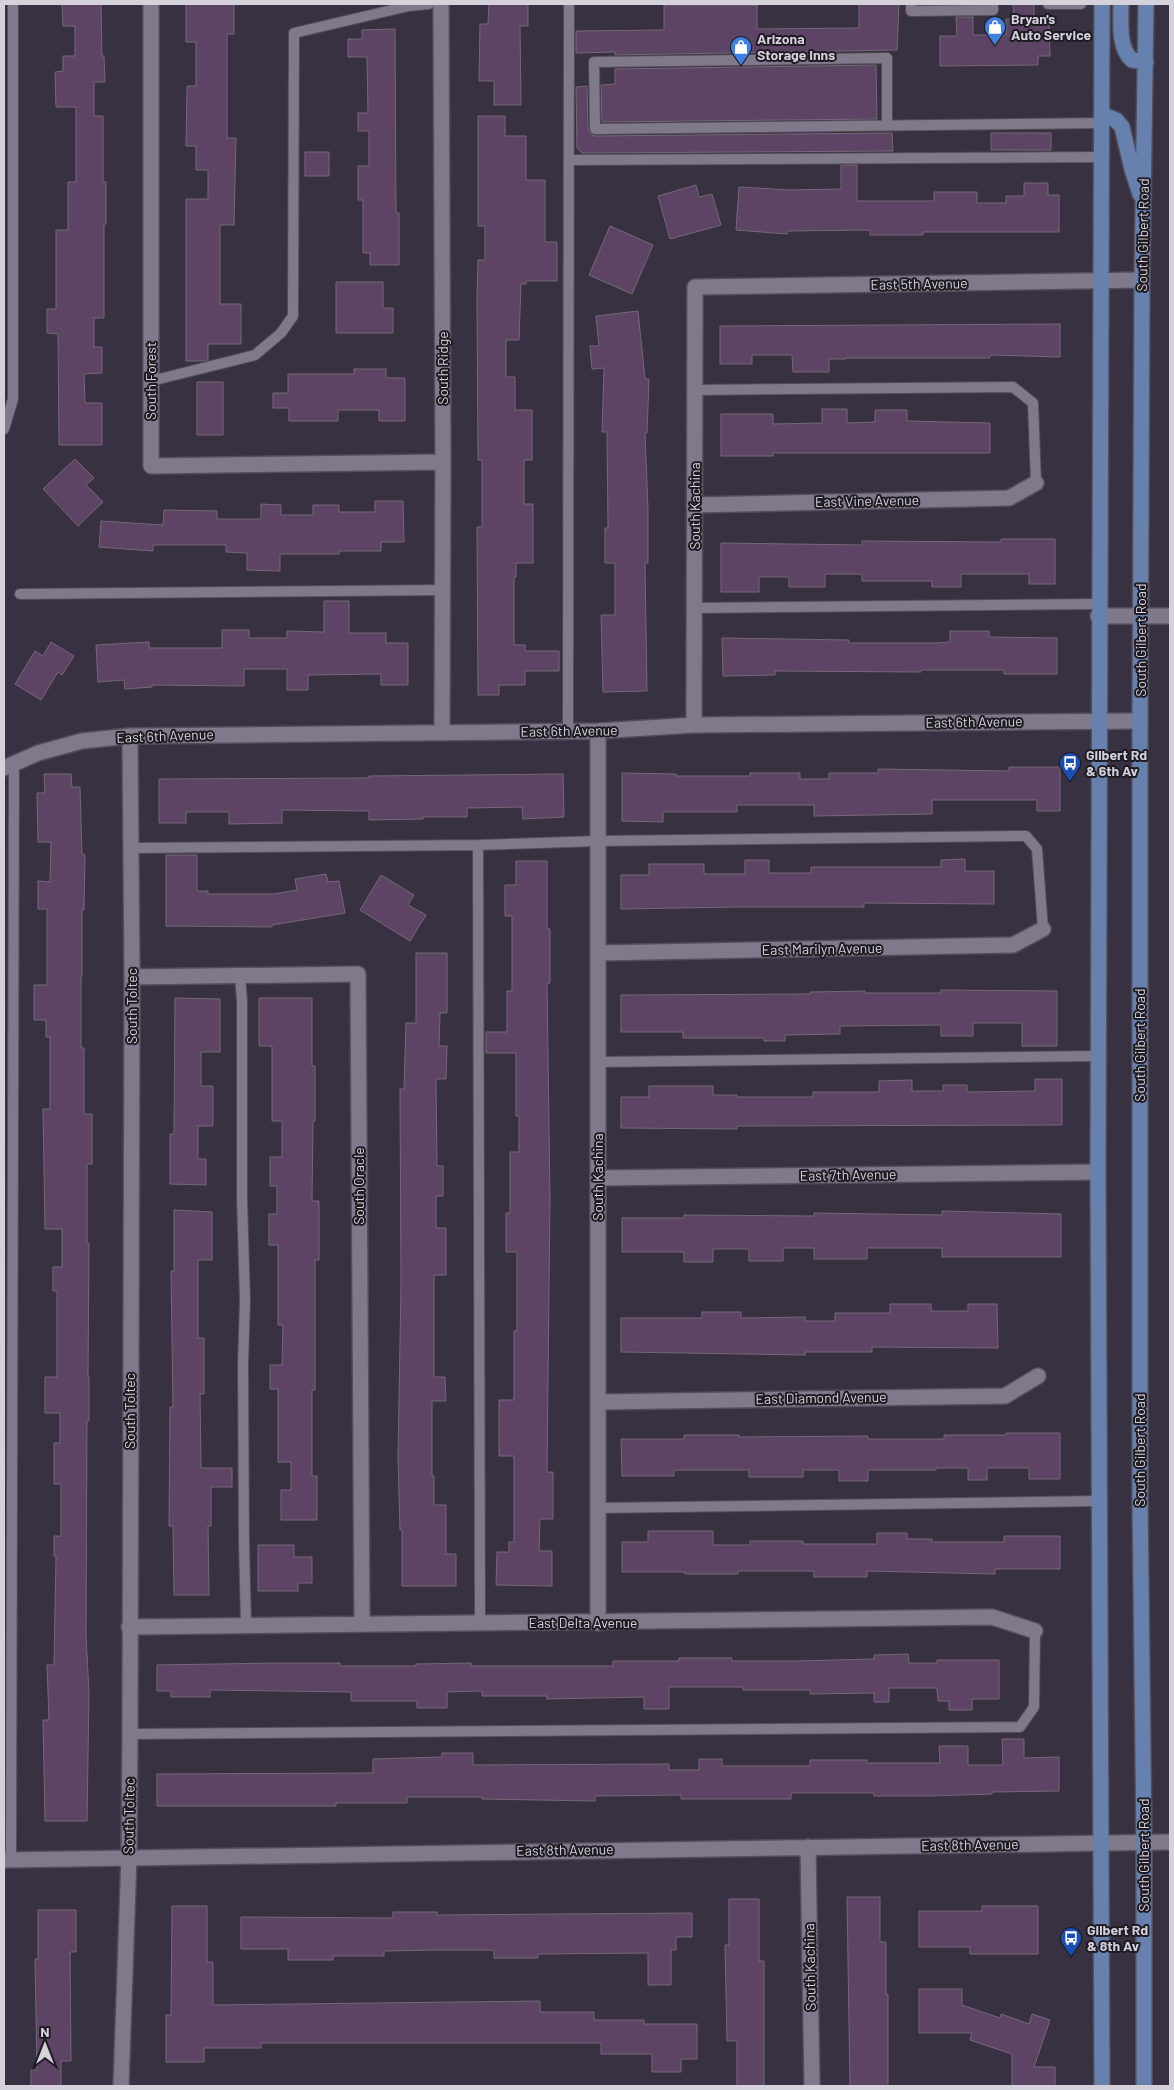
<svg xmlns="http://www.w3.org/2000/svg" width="1174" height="2090" font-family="Barlow,sans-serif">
  <rect width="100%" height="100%" fill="#383141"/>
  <!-- building -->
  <path fill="#5d4465" stroke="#746878" d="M62 4H101L102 56H104L105 82H94V116H103V182H106V224H104V318H94V347H102V373L84 374 85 403H102V445H59L58 334 47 333V309H56V230H68V182H76V107H56L55 72 63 71V56H75V26H63Z
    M186 4H234V34H227V138H236L234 225H220V304H241V344H208V360L203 361H186V199H208V170H196V146H186L187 86H196V42H186Z
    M489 4H528V26H520L521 105H494V81H479L480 24H488Z
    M859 4H899L897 50 615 55V52L576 53V31L664 30V5H757V29L859 28Z
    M1013 4H1034V18H1049L1050 56H1038V65L940 66V36H957L956 17H973V35H1006V19H1014Z
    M395 29 396 213H399V265H370V253H363V200H358V166H369V131H358V113H368L367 57H348V39H362V30Z
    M876 65 877 119 602 122 601 85 615 84V69Z
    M587 86 588 129 589 133 595 136 892 133 893 151 582 153 577 148 576 87Z
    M478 116H505V136H526V180H545V242H557V281H526V284H521L519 340H506V377H515V410H532V460H524V504H533V563H516V577H514V645H525V651H559V671H525V685H499V695H478L477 527H482V460H478L477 296 478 260H485V226H478Z
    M991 133H1051V150H991Z
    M305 152H329V176H305Z
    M841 165H857V201H934V192H977V203H1006V196H1024V183H1048V195H1059V232H923V235H870V230L788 231 787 234 736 230 739 187 790 190 841 189Z
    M696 185 699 197 712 194 721 225 670 239 658 196Z
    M610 226 653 245 632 294 589 275Z
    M336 282H383V308H393V333H336Z
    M638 311 645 379H649L647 433H645L648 510V563H645L647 691 603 692 601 615H615V563H605V528H608L607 432H602L604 368 592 369 590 346H599L596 316Z
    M1060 324V357L990 355V358H846V359H829V372H793L792 355H752V364H720V326Z
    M354 369H386V378H405V421H379V410H338V421H289V408H273V393H288V374H354Z
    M197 382H223V435H197Z
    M822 409H847V423L875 422V410H907V421L990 423V453H773V456H721V414H773V424L822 423Z
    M75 459 94 478 86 485 103 502 78 526 43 489Z
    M375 501H403L404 542H381V551H339V554H280V571L247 570V553L226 552V545H153V551L99 547 101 521 163 525 164 510 217 511V519H261V504L281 505V515H313V505H339V512H375Z
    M1001 539H1055V584H1029V574H961V587H932V581H862V574H825V587H789V577H759V592H721V543L862 545V541L1001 542Z
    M324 601H349V633H386V643H408V685H381V674L308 675V690H287V669H244V686L152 685V687L125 689 124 680 98 682 96 645 149 642V648H222V630H249V638H287V631L324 632Z
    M950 631H989V637L1057 638V674H1004V670H921V672L775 671V675L723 676 722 638 849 640V643H936L950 642Z
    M51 642 74 656 62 675 58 672 41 700 15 684 35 651 43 656Z
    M1009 767H1060V811H1037V800H932V814L814 816V805H737V812H663V822L622 821V773L676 774V776H750V773H800V779H829V773H878V769L1009 771Z
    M44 774H71L72 787H80L82 854 85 855 84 910H82V976H81V1048H84V1114H92V1164H87V1243H89L88 1377H89V1421H87L86 1635 89 1692 87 1821H45L43 1720H49L47 1665H54L56 1556H54V1536H61V1484H54V1443H60V1413H45V1377H57V1291H53V1267H62V1229H45L43 1109H50V1037H46V1020H34V985H47V909H38V881L50 882 51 842H38L37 793H45Z
    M563 774 564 817 523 819 522 807 467 808V817H423V819L369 820V811L282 810V823L229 824V812H186V823H159V779L369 778V776Z
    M166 855H197V891H208V894H274L297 890 295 879 326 874 328 882 339 881 345 913 272 925V927L166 926Z
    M965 859V871H994V904L864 903V907H735L621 909V875H649V864H704V874H745V860H769V873H811V867H941V860Z
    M516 861H547V929H550V983H547L550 1198 547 1472H553V1519H540L539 1551H552V1586L496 1585 497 1552H509V1542H514V1456H499V1400H514V1331H517V1252H506V1213H510V1152H519V1116H516V1053H486V1032H507V991H512V916H505V885H516Z
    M381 875 414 895 408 905 426 915 410 941 360 910Z
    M416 953H447V1013H440L439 1046H447L446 1079H436L437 1166H443V1196H436V1228H446V1275H434V1377H445L446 1401H432V1476H434V1505H446V1554H456V1586H402V1530H400L398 1457 401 1284 400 1089H404L406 1023H416Z
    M941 990 1057 991V1046H1022V1023H973V1036H941V1025L840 1026V1034L785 1035V1041H764V1038H683V1032H621V995L810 994V992L865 991V993H941Z
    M175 998 220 999V1052H201V1086H213V1126H198V1159H206V1185L170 1184V1134H174Z
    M259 998H312V1066H315V1121H313L312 1201H319V1260H315V1390H312V1476H317V1520H281V1490H291V1462H278V1389H270V1365H282L283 1325H278V1245H269V1214H277V1186H270V1157H282V1121H272V1046H259Z
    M1035 1079H1062V1125L737 1126V1129L621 1128V1097H649V1086H713V1095H737V1097H813V1092H879V1081L912 1080V1091H943V1085H967V1092L1035 1091Z
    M174 1210 212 1212V1260H198V1338H204V1394H200L201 1468H232V1487H211V1526H208L209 1595H174L173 1526H169L170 1407H173L171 1271H174Z
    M942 1211 1061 1214V1257H942V1248H867V1259H814V1248H783V1261H749V1249H713V1262H684V1252H622V1218H684V1215L814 1216V1213L942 1215Z
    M890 1304H931V1311H968V1304H997L998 1348 872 1347V1352H805V1355L621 1352V1318H702V1312H741V1318L805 1317V1321H835V1313H890Z
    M1006 1433H1060V1479H1029V1468H987V1480H968V1468H936V1470H868V1481H839V1470H803V1477H749V1470H674V1476H622L621 1439H684V1435H739V1437L868 1436V1439H944V1435H1006Z
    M648 1531H713V1545H750V1541H803V1544H877V1533H907V1539H932V1542H1004V1536H1060V1569H995V1574L867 1571V1577H814V1571H738V1574H685V1572H622V1542H648Z
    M258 1545H294V1557H312V1583H298V1591H258Z
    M908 1654 909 1663H937V1660H999V1699H972V1710H949V1701H938L937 1688H889V1702H874V1693L810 1694V1690H743V1687H669V1709H644V1697L547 1699V1696H482V1691L447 1692V1708H417V1701H351V1692L210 1690V1697H171V1691H157V1665L275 1663H340V1666H416V1664L471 1663V1666H613V1661H679V1658H732V1661H795L874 1659V1655Z
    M1002 1739H1024V1758L1059 1757V1791L992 1792V1794L930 1796H874V1793H791V1799H681V1795L595 1796V1801L482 1799V1797H407V1803H336V1806H157V1774L373 1773V1759L442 1757V1753H473V1765L669 1764V1770H699V1759H722V1766H810V1760H867V1763H940L939 1746H968V1765H1003Z
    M847 1897H880V1942H886V1994H888V2086H850Z
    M729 1899H759V1961H764V2086H737V2041H727L725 1945H729Z
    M172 1906H207V1962H213V2005L540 2001V2012H594V2020H644V2024H697V2059H681V2072H652V2054H601V2043H261V2048H204V2062H166V2015H171Z
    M982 1906H1038V1954H970V1947H919V1911H982Z
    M38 1910H76V1952H70L71 2061H61V2086H31V2070H37L35 1959H38Z
    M393 1912H437V1915L692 1913V1937H676V1950H671V1985H648V1953L538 1954V1958H494V1950H437L384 1951V1956H333V1960H288V1949H241V1917L393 1918Z
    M919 1989H962V2005L1000 2018 1001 2014 1029 2024 1032 2014 1050 2020 1034 2067H1055V2086H1012V2054L970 2040 972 2033H919Z"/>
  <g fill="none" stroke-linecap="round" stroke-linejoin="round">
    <!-- lane casing -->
    <g stroke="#524d59" stroke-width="12">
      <path id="lane" d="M911 4V11L993 10V4
        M1048 4H1081
        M887 126V58L594 62 595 129 1103 123
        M569 160 1102 157
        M151 381 255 355 281 333 293 316 294 33 409 6 429 4
        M695 390 1013 387 1033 403 1036 483
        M4 429 13 399V4
        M20 594 443 590
        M696 608 1098 604
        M568 731 569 4
        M478 845 480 1623
        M131 848 478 845 598 841 1026 836 1037 849 1043 929
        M240 976 242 1001V1199L245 1300 243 1364 244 1543 246 1625
        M598 1062 1098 1056
        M598 1508 1099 1501
        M130 1734 1020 1727 1034 1707 1035 1631
        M11 1859 14 764"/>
    </g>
    <!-- street casing -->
    <g stroke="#524d59" stroke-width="18">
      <path id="street" d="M151 4V466L443 462
        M441 4 443 462 442 733
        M694 505 1009 498 1036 483
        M1098 616H1170
        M694 725 695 287 1142 280
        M4 768 38 753 82 741 130 736 598 731 694 725 1140 721
        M598 953 1013 945 1043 929
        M132 977 358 974 362 1624
        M598 1178 1098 1172
        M599 1402 1005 1396 1038 1376
        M598 1623V731
        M129 1627 992 1617 1035 1631
        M808 1847 812 2086
        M4 1860 1170 1842
        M121 2086 129 1856 130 1734 132 977 130 736"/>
    </g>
    <!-- primary casing -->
    <g stroke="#524d59" stroke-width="18">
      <path id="primary" d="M1102 4 1098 1172 1102 2086
        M1121 4C1121 21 1118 48 1132 60L1146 62
        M1103 115 1116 120 1122 127 1132 169 1140 194
        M1144 2086V1842L1140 1498V721L1142 280 1146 4"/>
    </g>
    <!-- lane -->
    <use href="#lane" stroke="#80798b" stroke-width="10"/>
    <!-- street -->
    <use href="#street" stroke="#80798b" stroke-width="15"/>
    <!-- primary -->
    <use href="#primary" stroke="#6781ae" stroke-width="15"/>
  </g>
  <!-- icons -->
  <defs>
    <g id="shop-pin" transform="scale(1.125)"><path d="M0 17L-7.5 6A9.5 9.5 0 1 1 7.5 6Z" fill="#3f7fe0" stroke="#1e1b22"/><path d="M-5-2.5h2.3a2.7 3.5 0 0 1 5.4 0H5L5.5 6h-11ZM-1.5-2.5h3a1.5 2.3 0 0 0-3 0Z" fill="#fff"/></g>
    <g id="bus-pin" transform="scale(1.125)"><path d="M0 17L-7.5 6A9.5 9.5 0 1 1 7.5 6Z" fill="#1a4fb4" stroke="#1e1b22"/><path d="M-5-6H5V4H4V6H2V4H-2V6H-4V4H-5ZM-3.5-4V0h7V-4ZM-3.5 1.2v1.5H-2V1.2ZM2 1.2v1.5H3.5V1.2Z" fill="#fff"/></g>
  </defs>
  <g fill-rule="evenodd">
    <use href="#shop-pin" x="995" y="27"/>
    <use href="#shop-pin" x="741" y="47"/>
    <use href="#bus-pin" x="1070" y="763"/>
    <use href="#bus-pin" x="1071" y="1938"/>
  </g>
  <g text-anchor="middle" stroke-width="4" stroke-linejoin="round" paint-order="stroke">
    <!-- poi labels -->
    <g font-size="14" font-weight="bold" fill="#d5d1db" stroke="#1e1b22" text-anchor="start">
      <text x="1011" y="24">Bryan's<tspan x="1011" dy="16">Auto Service</tspan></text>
      <text x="757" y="44">Arizona<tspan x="757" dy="16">Storage Inns</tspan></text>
      <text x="1086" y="760">Gilbert Rd<tspan x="1086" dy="16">&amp; 6th Av</tspan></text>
      <text x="1087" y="1935">Gilbert Rd<tspan x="1087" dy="16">&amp; 8th Av</tspan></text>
    </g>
    <!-- street labels -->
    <g font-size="14" fill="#d5d1db" stroke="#1e1b22">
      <text transform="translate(1143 235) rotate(-89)" y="5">South Gilbert Road</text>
      <text transform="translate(919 284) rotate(-1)" y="5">East 5th Avenue</text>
      <text transform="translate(443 368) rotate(-90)" y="5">South Ridge</text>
      <text transform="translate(151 381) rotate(-90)" y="5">South Forest</text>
      <text transform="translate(867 501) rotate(-1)" y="5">East Vine Avenue</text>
      <text transform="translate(695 506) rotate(-90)" y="5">South Kachina</text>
      <text transform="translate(1141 640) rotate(-90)" y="5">South Gilbert Road</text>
      <text transform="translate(974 722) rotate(-1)" y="5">East 6th Avenue</text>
      <text transform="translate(569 731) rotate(-1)" y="5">East 6th Avenue</text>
      <text transform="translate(165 736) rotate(-2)" y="5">East 6th Avenue</text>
      <text transform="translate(822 949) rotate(-1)" y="5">East Marilyn Avenue</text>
      <text transform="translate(132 1006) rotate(-90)" y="5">South Toltec</text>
      <text transform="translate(1140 1045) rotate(-90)" y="5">South Gilbert Road</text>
      <text transform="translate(848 1175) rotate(-1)" y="5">East 7th Avenue</text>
      <text transform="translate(598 1177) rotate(-90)" y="5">South Kachina</text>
      <text transform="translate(359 1186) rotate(-90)" y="5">South Oracle</text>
      <text transform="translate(821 1398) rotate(-1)" y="5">East Diamond Avenue</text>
      <text transform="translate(130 1411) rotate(-90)" y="5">South Toltec</text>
      <text transform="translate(1140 1450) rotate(-90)" y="5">South Gilbert Road</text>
      <text x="583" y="1628">East Delta Avenue</text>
      <text transform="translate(129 1816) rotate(-89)" y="5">South Toltec</text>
      <text transform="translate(970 1845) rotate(-1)" y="5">East 8th Avenue</text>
      <text transform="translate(565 1850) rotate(-1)" y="5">East 8th Avenue</text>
      <text transform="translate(1144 1855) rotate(-90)" y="5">South Gilbert Road</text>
      <text transform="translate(810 1967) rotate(-91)" y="5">South Kachina</text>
    </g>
  </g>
  <!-- border -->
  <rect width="1174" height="2090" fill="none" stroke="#d5d1db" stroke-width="10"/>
  <!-- north arrow -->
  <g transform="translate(45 2045)" stroke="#1e1b22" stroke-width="4" paint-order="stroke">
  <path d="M0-4L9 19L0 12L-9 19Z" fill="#d5d1db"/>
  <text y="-8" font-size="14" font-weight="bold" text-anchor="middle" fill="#d5d1db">N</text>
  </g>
</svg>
